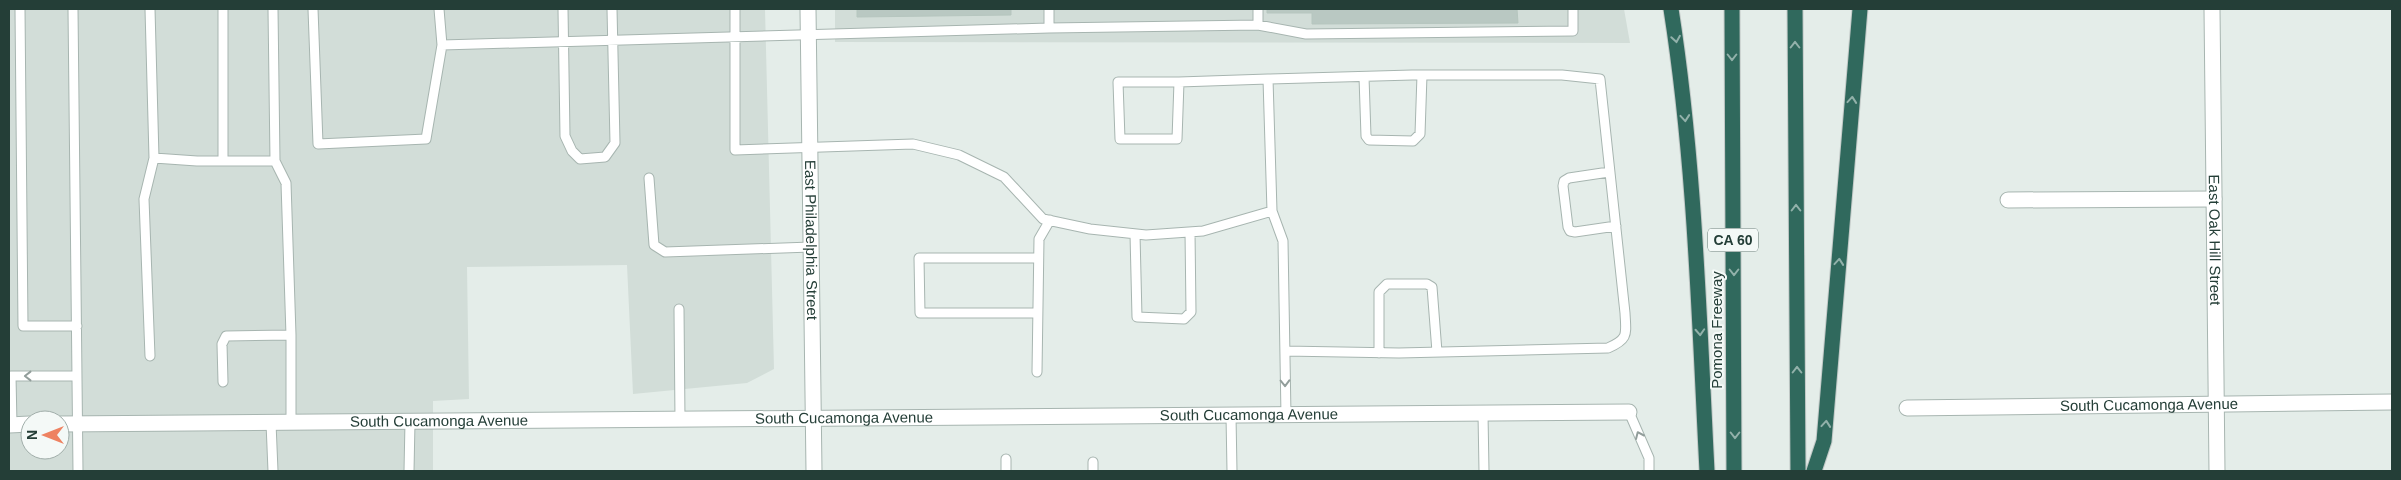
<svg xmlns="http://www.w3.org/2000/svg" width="2401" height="480" font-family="Helvetica,sans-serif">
  <rect width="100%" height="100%" fill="#e4ede9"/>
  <!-- built -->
  <path fill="#d2ddd8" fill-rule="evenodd" d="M9 9H765L774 369 747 383 633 394 627 265 467 267 469 399 433 401V471H9ZM30 420H60V450H30Z
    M835 9H1624L1630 43 835 42Z"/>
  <!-- building -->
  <path fill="#b9c8c2" stroke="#b6c6bf" d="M857 9H1011V15L857 17Z
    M1267 9H1517L1518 23 1312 24V13H1267Z"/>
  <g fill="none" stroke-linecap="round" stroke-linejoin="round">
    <!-- service casing -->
    <g stroke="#a7b5b0" stroke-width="11">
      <path id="service" d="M20 9 23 326H77
        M73 9 78 471
        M150 9 154 158
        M223 9V161
        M273 9 275 161
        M313 9 318 144 426 139 442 45 439 9
        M563 9 565 136 572 151 580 159 605 157 615 143 612 9
        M735 9V150L913 144 959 155 1004 177 1043 219 1090 229 1146 235 1203 231 1272 211 1283 241 1286 415
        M1258 9V25
        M1049 28 1258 25 1306 34 1573 31V9
        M442 45 1049 28V9
        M1364 77 1366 136 1369 140 1413 141 1420 134 1422 75
        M1179 82H1118L1120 139H1177L1179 82 1268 79
        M1609 172 1569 178 1564 181 1563 186 1568 227 1570 231 1575 232 1616 226
        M649 178 654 245 665 252 811 247
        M1272 211 1268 79 1412 75H1562L1600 79 1625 313C1626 334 1629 339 1608 348L1399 353 1285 351
        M1135 234 1137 317 1184 319 1191 312 1190 232
        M679 309 680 420
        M1037 313H920L919 258H1038
        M1379 353V292L1387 284H1427L1432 287 1437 352
        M150 356 144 199 154 158 197 161H275L286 183 291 335V423
        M1037 372 1039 239 1050 220
        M223 382 222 344 226 336 291 335
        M1629 412 1649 458V471
        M1483 414 1484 471
        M1231 416 1232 471
        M271 423 273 471
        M12 425 11 376H77
        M1006 459V471
        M409 471 410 422
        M1093 471V462"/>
    </g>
    <!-- minor casing -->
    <g stroke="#a7b5b0" stroke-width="17">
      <g id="minor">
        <path id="s1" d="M2212 9 2217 471"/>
        <path d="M2008 200 2214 199"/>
        <path id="s2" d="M1907 408 2392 402"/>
        <path id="s3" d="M60 424 1629 412"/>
        <path d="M9 425 30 424"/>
      </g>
    </g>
    <!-- tertiary casing -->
    <g stroke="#a7b5b0" stroke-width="17">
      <g id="tertiary">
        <path id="s4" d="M808 9 814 471"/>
      </g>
    </g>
    <!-- motorway casing -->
    <g stroke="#c2c9c7" stroke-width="17">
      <path id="motorway" d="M1671 9C1695 162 1699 317 1707 471
        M1732 9 1734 471
        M1795 9 1798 471
        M1814 471 1824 441 1860 9"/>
    </g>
    <!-- service -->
    <use href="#service" stroke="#fff" stroke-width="9"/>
    <!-- minor -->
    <use href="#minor" stroke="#fff" stroke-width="15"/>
    <!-- tertiary -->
    <use href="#tertiary" stroke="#fff" stroke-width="15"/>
    <!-- motorway -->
    <use href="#motorway" stroke="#30695d" stroke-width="15"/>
  </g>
  <!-- one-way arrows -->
  <defs><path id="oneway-chevron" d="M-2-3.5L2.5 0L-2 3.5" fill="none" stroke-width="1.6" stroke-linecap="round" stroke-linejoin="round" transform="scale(1.25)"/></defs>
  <g stroke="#92b1aa">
    <use href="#oneway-chevron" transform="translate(1676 39) rotate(81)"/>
    <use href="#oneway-chevron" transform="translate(1795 45) rotate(-90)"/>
    <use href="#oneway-chevron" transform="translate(1732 57) rotate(90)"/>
    <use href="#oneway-chevron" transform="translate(1852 100) rotate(-85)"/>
    <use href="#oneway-chevron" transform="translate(1685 118) rotate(85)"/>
    <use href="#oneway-chevron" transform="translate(1796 208) rotate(-90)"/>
    <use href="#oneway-chevron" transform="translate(1839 262) rotate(-85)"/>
    <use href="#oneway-chevron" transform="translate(1734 272) rotate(90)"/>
    <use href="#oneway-chevron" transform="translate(1700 332) rotate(87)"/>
    <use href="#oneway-chevron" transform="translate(1797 370) rotate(-90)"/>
    <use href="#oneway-chevron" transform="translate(1826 424) rotate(-85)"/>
    <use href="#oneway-chevron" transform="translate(1735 435) rotate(90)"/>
  </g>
  <g stroke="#929e9b">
    <use href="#oneway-chevron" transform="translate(28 376) rotate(180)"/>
    <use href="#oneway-chevron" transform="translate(1285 383) rotate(89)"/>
    <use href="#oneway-chevron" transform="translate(1639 435) rotate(-114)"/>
  </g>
  <g text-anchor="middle" stroke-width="4" stroke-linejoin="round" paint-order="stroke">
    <!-- shield labels -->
    <rect fill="#f4f9f7" stroke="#627671" stroke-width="1" x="1708" y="228.5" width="50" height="23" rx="4"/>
    <g font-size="14" font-weight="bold" fill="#243e37">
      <text x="1733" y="245">CA 60</text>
    </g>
    <!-- street labels -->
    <g font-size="15" fill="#243e37" stroke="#f4f9f7">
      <text dy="5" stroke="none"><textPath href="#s4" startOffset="231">East Philadelphia Street</textPath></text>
      <text dy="5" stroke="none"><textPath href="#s1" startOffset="231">East Oak Hill Street</textPath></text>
      <text transform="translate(1717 330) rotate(-90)" y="5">Pomona Freeway</text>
      <text dy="5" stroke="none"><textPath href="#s2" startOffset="242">South Cucamonga Avenue</textPath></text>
      <text dy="5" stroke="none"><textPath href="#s3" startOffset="1189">South Cucamonga Avenue</textPath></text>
      <text dy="5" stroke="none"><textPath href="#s3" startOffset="784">South Cucamonga Avenue</textPath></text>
      <text dy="5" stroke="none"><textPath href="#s3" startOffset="379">South Cucamonga Avenue</textPath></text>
    </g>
  </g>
  <!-- border -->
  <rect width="2401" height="480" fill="none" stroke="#243e37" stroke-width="20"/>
  <!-- north arrow -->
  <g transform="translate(45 435) rotate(270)"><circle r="24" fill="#f4f9f7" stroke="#a1aeaa"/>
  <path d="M0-4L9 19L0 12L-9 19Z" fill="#ee8261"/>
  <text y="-8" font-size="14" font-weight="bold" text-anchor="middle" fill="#243e37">N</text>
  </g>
</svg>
